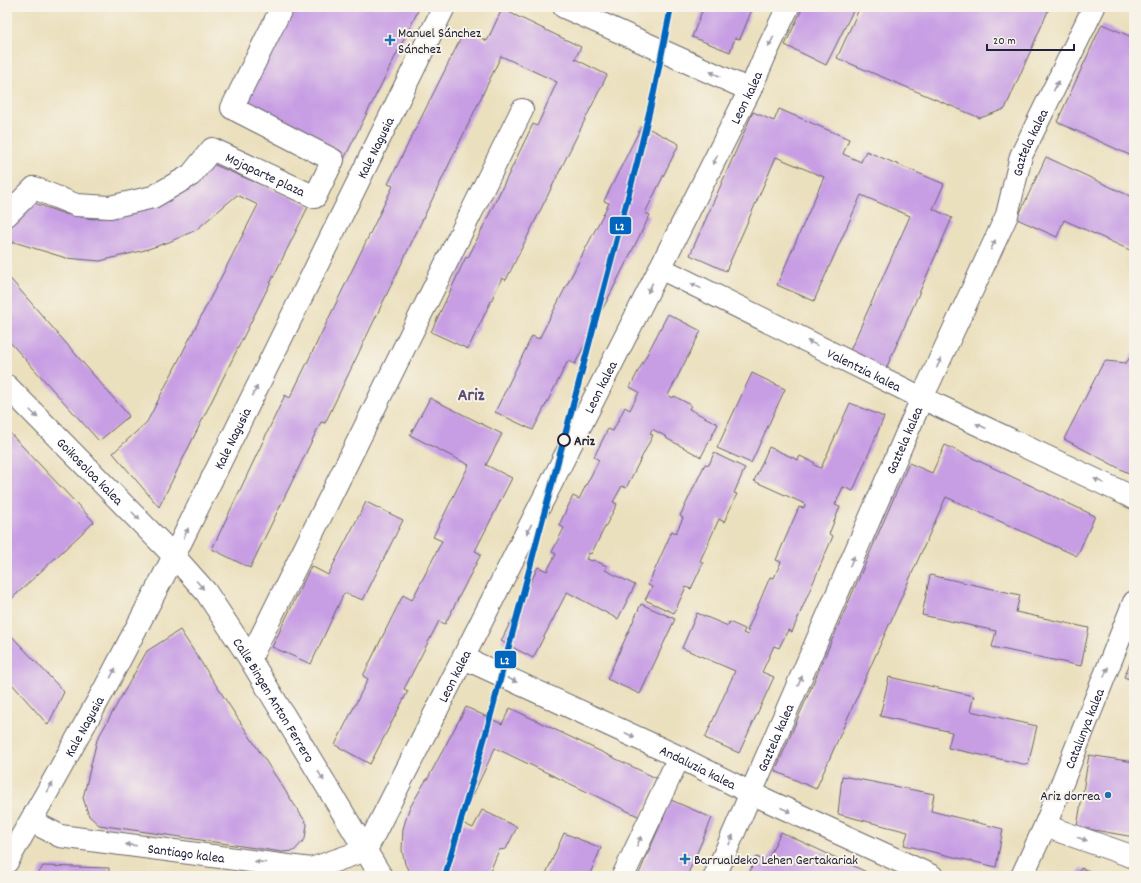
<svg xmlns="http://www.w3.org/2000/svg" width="1141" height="883" font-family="Dekko,sans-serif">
  <rect width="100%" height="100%" fill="#f7f3e8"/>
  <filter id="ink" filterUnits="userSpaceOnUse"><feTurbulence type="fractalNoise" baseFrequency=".025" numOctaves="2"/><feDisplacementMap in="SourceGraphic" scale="8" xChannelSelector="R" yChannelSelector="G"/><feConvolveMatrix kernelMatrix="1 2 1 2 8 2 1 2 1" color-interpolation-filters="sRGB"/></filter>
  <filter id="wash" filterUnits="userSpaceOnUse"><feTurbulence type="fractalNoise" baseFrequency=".012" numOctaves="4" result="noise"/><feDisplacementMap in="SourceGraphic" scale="16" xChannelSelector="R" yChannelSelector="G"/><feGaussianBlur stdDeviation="0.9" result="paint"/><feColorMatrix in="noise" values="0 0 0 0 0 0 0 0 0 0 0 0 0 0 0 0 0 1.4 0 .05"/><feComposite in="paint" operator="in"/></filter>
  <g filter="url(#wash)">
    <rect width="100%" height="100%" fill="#ebe0be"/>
    <!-- built -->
    <path fill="#ead1ec" d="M113 869 140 875 176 876H112Z"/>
    <g id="blocks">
      <!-- building -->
      <path fill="#c79ee4" d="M289 7H420L343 161 238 109Z
        M701 7H753L740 39 735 38 730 52 692 37 702 11 700 10Z
        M803 7H855L826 65 785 45Z
        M860 7H1047L1048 11 1005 109 980 118 837 58Z
        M502 9 581 47 575 59 607 75 506 280 502 278 468 349 431 332 466 257 468 258 533 124 537 126 557 82 501 56 325 423 321 422 250 568 212 549 285 395 290 398 393 186 388 184 465 30 487 41Z
        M1102 24 1134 38V157L1057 122Z
        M779 109 849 139 843 154 861 162 866 151 944 184 933 209 952 218 885 371 848 355 910 216 861 195 814 301 777 285 824 177 776 157 726 271 690 255 753 112 774 121Z
        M642 125 679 144 645 213 650 215 575 364 568 361 533 430 495 412 532 336 539 339 609 203 604 201Z
        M1046 157 1134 198V252L1064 220 1057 237 1017 219Z
        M203 160 309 205 159 507 113 453 147 422 258 205 237 195 196 230 169 242 145 250 100 261 66 258 14 242 7 248V215L23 199 65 214 93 219 125 215Z
        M7 275 129 416 99 441 7 339Z
        M668 314 701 331 668 395 673 398 674 396 691 405 689 409 718 424 701 457 666 438 667 437 652 429 650 434 653 435 626 488 622 486 613 502 617 504 591 554 589 553 586 559 592 561 593 560 607 566 605 570 635 585 618 619 567 592 533 658 501 641 538 567 547 571 556 554 552 552 564 528 559 525 573 496 579 499 599 460 594 457 608 429 613 431 625 407 630 410 639 392 630 387Z
        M1134 352V476L1064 439 1102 365 1106 361 1126 363Z
        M752 373 785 389 751 463 717 448Z
        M430 398 502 434 486 465 512 478 475 551 481 554 445 624 439 621 404 689 408 691 370 764 335 745 368 679 363 676 403 595 412 600 442 541 433 537 469 465 410 435Z
        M850 403 884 417 853 491 843 487 835 505 840 507 829 534 833 536 792 632 788 630 779 648 774 646 762 672 774 677 739 753 705 738 735 671 682 648 697 613 728 626 729 622 745 629 743 633 748 635 750 631H747L770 577 774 578 781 562 776 560 799 507 804 508 805 504 754 481 769 447 798 460 800 456 815 463 814 465 821 468Z
        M7 430 94 522 7 603Z
        M945 445 1095 516 1077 556 946 497 816 789 775 771 909 463 932 473Z
        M714 453 745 468 734 493 737 494 724 522 719 519 700 561 703 563 691 589 686 587 674 613 645 600 652 587 648 585 672 531 676 533 683 518 680 516 705 464 709 465Z
        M366 502 403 520 363 600 344 593 311 664 272 647 311 566 328 575Z
        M930 575 1020 595 1016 612 1089 628 1081 666 992 647 996 631 922 615Z
        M641 604 675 619 640 694 607 679Z
        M180 630 307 824 305 839 294 851 282 852 99 825 89 816 83 798 97 740 147 651Z
        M7 631 64 692 48 725 12 684 7 688Z
        M1134 654V681L1124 677Z
        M889 677 974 696 970 711 1037 726 1028 765 948 748 952 732 880 716Z
        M466 707 502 724 510 708 658 779 640 817 495 748 471 799 468 798 458 821 473 828 482 810 517 827 506 849 499 850 488 876H411L405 864 402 850 403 829 409 809 426 780H427Z
        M1089 755 1134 762V837L1077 827Z
        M842 776 934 794 931 811 1003 829 996 867 904 845 908 832 838 814Z
        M671 800 712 818 687 876H638Z
        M781 832 875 876H748L756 857 767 861Z
        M564 833 601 848 589 876H545Z
        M43 866 109 868V876H37Z
        M1081 868 1101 876H1077Z"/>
    </g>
  </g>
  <g filter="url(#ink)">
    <use href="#blocks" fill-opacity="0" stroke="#686469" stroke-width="1"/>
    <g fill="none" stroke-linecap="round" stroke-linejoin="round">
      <!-- minor casing -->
      <g stroke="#686469" stroke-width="24">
        <g id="minor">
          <path d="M564 7 750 90"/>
          <path id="s1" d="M7 215 34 188 76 205 110 207 153 197 191 175 212 149 315 197 333 160 232 108 282 7"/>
          <path id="s2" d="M660 268 922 398 1134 498"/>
          <path id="s3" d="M7 386 174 556 206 592 250 659 381 876"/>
          <path id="s4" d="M464 658 679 757 751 793 932 876"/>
          <path d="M250 659 522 110"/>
          <path id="s5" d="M31 821 60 836 311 869 366 850"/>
          <path d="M1045 826 1134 857"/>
          <path id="s6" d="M366 850 750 90 766 53 788 7"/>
          <path id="s7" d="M7 862 46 794 105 688 174 556 444 7"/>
          <path d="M623 876 679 757"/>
          <path id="s8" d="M715 876 922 398 1007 215 1021 156 1094 7"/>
          <path id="s9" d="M1022 876 1045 826 1134 602"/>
        </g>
      </g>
      <!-- minor -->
      <use href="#minor" stroke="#fff" stroke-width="22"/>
      <!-- metro-1 casing -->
      <g stroke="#f7f3e8" stroke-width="9">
        <path id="metro-1" d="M445 876 486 733 637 163 654 92 671 7"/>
      </g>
      <!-- metro-1 -->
      <use href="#metro-1" stroke="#0065bd" stroke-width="6"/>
    </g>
    <!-- one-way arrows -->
    <defs><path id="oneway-solid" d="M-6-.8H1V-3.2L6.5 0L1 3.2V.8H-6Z"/></defs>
    <g fill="#9c9ca7">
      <use href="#oneway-solid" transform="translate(771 42) rotate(116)"/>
      <use href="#oneway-solid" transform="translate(715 74) rotate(-156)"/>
      <use href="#oneway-solid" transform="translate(1056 86) rotate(-64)"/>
      <use href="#oneway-solid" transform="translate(715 160) rotate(117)"/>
      <use href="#oneway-solid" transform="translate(993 245) rotate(-65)"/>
      <use href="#oneway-solid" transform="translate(696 286) rotate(-154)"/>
      <use href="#oneway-solid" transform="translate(650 288) rotate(117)"/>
      <use href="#oneway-solid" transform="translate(812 343) rotate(-154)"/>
      <use href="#oneway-solid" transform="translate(939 363) rotate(-65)"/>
      <use href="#oneway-solid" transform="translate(255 391) rotate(-64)"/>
      <use href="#oneway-solid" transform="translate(34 414) rotate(45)"/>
      <use href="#oneway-solid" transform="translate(981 426) rotate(-155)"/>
      <use href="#oneway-solid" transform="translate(1099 481) rotate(-155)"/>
      <use href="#oneway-solid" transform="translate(136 516) rotate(45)"/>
      <use href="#oneway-solid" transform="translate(529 529) rotate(117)"/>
      <use href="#oneway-solid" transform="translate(186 533) rotate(-64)"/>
      <use href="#oneway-solid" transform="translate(852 561) rotate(-66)"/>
      <use href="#oneway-solid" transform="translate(200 585) rotate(49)"/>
      <use href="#oneway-solid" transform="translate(1106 672) rotate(-68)"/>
      <use href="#oneway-solid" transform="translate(113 673) rotate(-62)"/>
      <use href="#oneway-solid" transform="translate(512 680) rotate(25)"/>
      <use href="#oneway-solid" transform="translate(800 681) rotate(-66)"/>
      <use href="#oneway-solid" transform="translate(630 735) rotate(25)"/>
      <use href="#oneway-solid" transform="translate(321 776) rotate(59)"/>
      <use href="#oneway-solid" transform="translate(50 787) rotate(-61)"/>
      <use href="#oneway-solid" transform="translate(786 810) rotate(24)"/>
      <use href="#oneway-solid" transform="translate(1082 839) rotate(19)"/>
      <use href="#oneway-solid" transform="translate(731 840) rotate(-67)"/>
      <use href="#oneway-solid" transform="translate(639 841) rotate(-65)"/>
      <use href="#oneway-solid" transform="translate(131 845) rotate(-173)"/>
      <use href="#oneway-solid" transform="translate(260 862) rotate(-173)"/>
    </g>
  </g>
  <!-- markers -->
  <g fill="#1f6fb2" stroke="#f7f3e8" stroke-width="1.5">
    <path d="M388 34h4v4h4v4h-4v4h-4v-4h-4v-4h4z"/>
    <circle cx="1108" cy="795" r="4"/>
    <path d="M683 853h4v4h4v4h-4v4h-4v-4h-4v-4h4z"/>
  </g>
  <circle fill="#f7f3e8" stroke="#22223b" stroke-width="2" cx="564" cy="440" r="6"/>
  <g text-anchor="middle" stroke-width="4" stroke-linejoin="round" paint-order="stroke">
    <!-- poi labels -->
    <g font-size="14" fill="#22223b" stroke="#f7f3e8" text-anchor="start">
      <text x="398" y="37">Manuel Sánchez<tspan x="398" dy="16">Sánchez</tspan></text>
      <text x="1100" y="800" text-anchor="end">Ariz dorrea</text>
      <text x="694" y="864">Barrualdeko Lehen Gertakariak</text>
    </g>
    <!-- street labels -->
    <g font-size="14" fill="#22223b" stroke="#f7f3e8">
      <text dy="5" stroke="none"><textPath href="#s6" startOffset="843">Leon kalea</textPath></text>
      <text dy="5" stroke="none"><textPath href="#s8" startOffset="799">Gaztela kalea</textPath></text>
      <text dy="5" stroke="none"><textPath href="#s7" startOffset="804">Kale Nagusia</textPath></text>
      <text dy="5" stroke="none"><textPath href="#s1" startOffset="298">Mojaparte plaza</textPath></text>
      <text dy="5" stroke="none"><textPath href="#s2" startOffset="228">Valentzia kalea</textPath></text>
      <text dy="5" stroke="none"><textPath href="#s6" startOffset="519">Leon kalea</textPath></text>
      <text dy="5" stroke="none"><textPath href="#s7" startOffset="480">Kale Nagusia</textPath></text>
      <text dy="5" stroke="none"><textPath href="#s8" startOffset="475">Gaztela kalea</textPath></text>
      <text dy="5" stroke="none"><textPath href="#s3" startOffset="119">Goikosoloa kalea</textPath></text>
      <text dy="5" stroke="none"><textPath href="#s6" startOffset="195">Leon kalea</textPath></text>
      <text dy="5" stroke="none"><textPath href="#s3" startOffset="414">Calle Bingen Anton Ferrero</textPath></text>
      <text dy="5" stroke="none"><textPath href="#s7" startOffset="156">Kale Nagusia</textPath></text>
      <text dy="5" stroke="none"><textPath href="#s9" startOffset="160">Catalunya kalea</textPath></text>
      <text dy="5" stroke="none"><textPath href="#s8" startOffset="151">Gaztela kalea</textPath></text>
      <text dy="5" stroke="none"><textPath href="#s4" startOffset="258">Andaluzia kalea</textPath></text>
      <text dy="5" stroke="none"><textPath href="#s5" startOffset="160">Santiago kalea</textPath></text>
    </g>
    <!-- stop labels -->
    <g font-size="14" font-weight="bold" fill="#22223b" stroke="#f7f3e8" text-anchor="start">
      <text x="574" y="445">Ariz</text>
    </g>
    <!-- district labels -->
    <g font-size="18" font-weight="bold" fill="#5c4d76" stroke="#f7f3e8">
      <text x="471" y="400">Ariz</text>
    </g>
  </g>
  <g stroke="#f7f3e8" stroke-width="1.5">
    <rect x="609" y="216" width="23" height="19" rx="4" fill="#0065bd"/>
    <rect x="494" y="650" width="23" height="19" rx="4" fill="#0065bd"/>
  </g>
  <g font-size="11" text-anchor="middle" font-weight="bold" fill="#fff">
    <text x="620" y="230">L2</text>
    <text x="505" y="664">L2</text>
  </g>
  <!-- margin -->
  <rect width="1141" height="883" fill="none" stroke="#f7f3e8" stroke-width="24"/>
  <!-- scale -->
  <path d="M987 44v6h87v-6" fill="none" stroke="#22223b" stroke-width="2"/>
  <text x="993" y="44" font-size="12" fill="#22223b" stroke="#f7f3e8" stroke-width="3" paint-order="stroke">20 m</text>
</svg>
